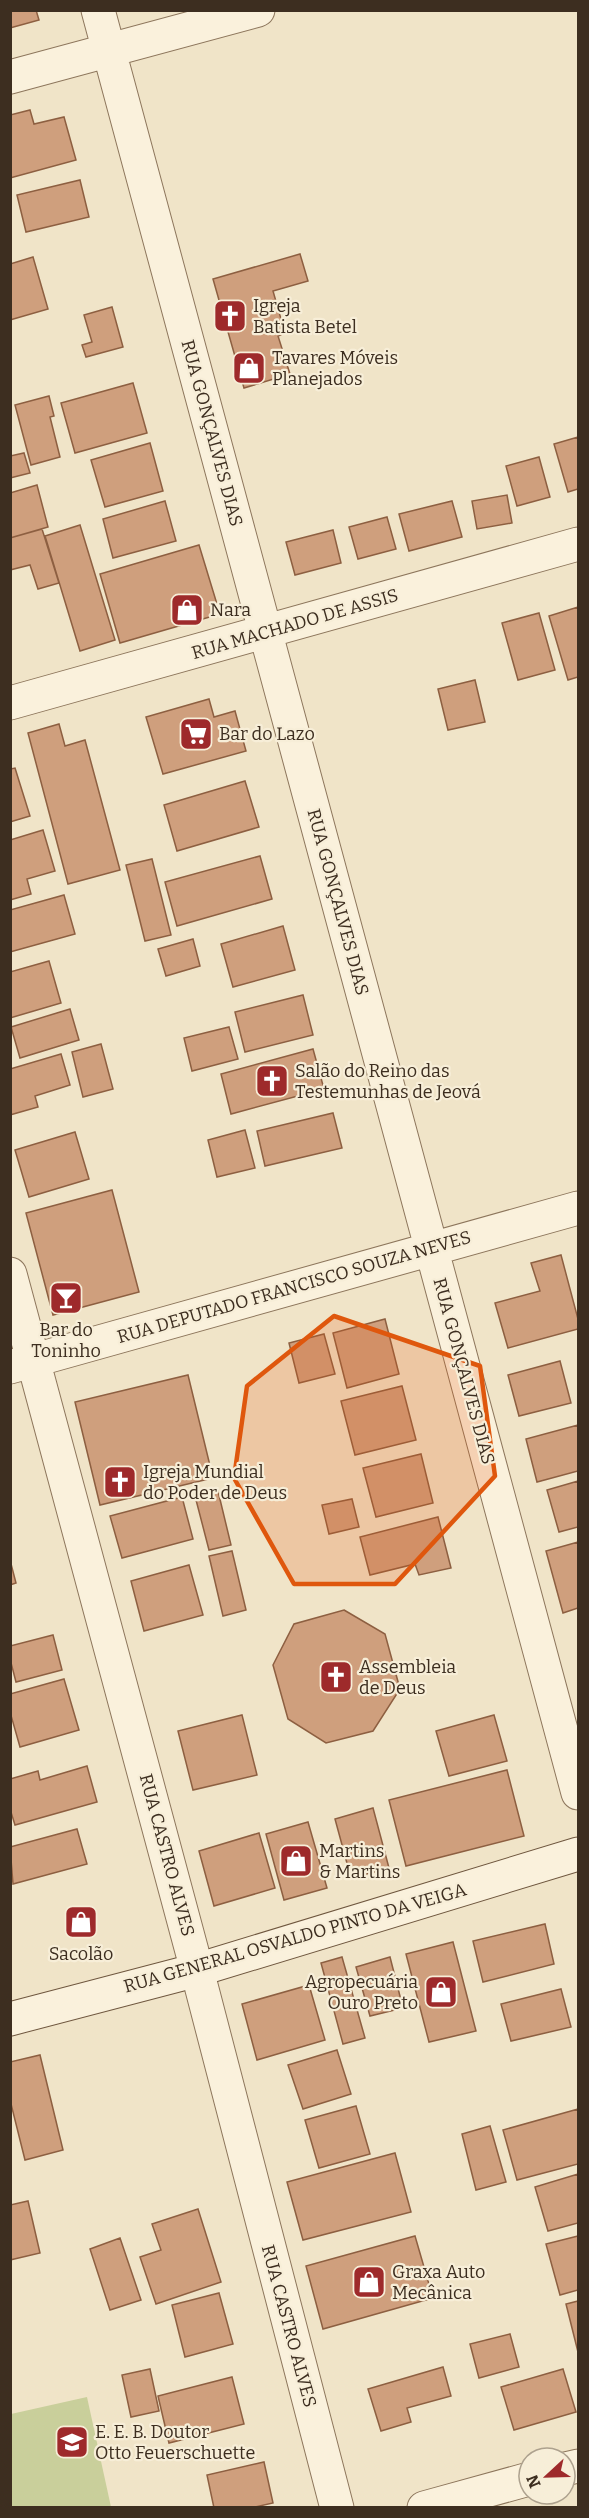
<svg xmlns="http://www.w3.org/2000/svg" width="589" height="2518" font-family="Bitter,serif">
  <rect width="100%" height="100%" fill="#f0e4c8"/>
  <!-- green -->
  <path fill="#c9cf9b" d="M87 2397 111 2507H11V2414Z"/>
  <!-- building -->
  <path fill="#cf9f7d" stroke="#8d5f41" stroke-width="1.5" d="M10 10H36L39 20 10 28Z
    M30 110 34 124 64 117 76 160 10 178V115Z
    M80 180 89 217 26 232 17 195Z
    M300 254 308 281 273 291 285 333 278 336 290 374 244 388 213 279Z
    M33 257 48 309 10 320V264Z
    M112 307 123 347 86 357 82 345 92 342 84 315Z
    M133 383 147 433 75 453 61 403Z
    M49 396 54 416 50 417 60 457 31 465 15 405Z
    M578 437V489L568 492 554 444Z
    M150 443 163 491 105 507 91 460Z
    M24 453 30 473 10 478V456Z
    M539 457 550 497 517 506 506 466Z
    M37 485 48 527 10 538V493Z
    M507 495 512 523 477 529 472 501Z
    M165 501 176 541 113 558 103 519Z
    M452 501 462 537 409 551 399 514Z
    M387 517 396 549 358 559 349 527Z
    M80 525 115 640 80 651 45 536Z
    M42 529 59 583 38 589 30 565 10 570V538Z
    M333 530 341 563 295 575 286 542Z
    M199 545 220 614 120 643 100 574Z
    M578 607V677L568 680 549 616Z
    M539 613 555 670 518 680 502 623Z
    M475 680 485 722 448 730 438 689Z
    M209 699 214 717 235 711 246 751 163 774 146 717Z
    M59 724 65 746 85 740 120 870 68 884 28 733Z
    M15 768 30 816 10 822V769Z
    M245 781 259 827 177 851 164 805Z
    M43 830 55 871 27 879 31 894 10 900V840Z
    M260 856 272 899 177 926 165 882Z
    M152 859 171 935 145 941 126 865Z
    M64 895 75 934 10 952V910Z
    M283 926 295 970 233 987 221 944Z
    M193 939 200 966 166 976 158 949Z
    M49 961 61 1003 10 1018V972Z
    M303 995 313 1035 245 1052 235 1012Z
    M70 1009 79 1040 20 1058 11 1027Z
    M229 1027 238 1059 192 1071 184 1038Z
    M101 1044 113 1089 83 1097 72 1052Z
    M313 1049 324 1089 231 1114 221 1074Z
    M61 1054 70 1085 35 1096 38 1107 10 1115V1069Z
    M333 1113 342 1148 265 1166 257 1131Z
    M245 1130 255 1168 217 1177 208 1140Z
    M75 1132 89 1179 29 1197 15 1150Z
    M112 1190 139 1292 53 1315 26 1213Z
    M561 1255 578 1319V1329L508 1348 495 1303 540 1291 531 1263Z
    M385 1319 399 1374 347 1388 333 1333Z
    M324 1334 335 1374 299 1383 289 1343Z
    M560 1361 571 1403 519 1416 508 1375Z
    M188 1375 213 1478 100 1505 75 1402Z
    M402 1386 416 1440 355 1455 341 1401Z
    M578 1425V1471L537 1482 526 1439Z
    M421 1454 433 1503 376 1517 363 1468Z
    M578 1481V1527L559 1532 547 1490Z
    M218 1491 231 1545 209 1550 195 1496Z
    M182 1497 193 1539 122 1558 110 1516Z
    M352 1499 359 1527 329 1534 322 1505Z
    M438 1517 451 1568 419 1575 415 1564 370 1575 360 1537Z
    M578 1542V1608L563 1613 546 1551Z
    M232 1551 246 1610 223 1616 209 1556Z
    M10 1560 16 1583 10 1585Z
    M189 1565 203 1615 144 1631 131 1581Z
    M344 1610 385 1634 400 1689 373 1731 326 1743 288 1719 273 1665 294 1624Z
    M53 1635 62 1670 16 1682 10 1659V1646Z
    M64 1679 79 1730 20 1747 10 1712V1694Z
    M242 1715 257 1775 193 1790 178 1731Z
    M494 1715 507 1761 449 1776 436 1731Z
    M87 1766 97 1802 15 1825 10 1809V1779L38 1771 40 1780Z
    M507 1770 524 1836 406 1866 389 1800Z
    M373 1808 389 1868 351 1878 335 1819Z
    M308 1822 327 1888 284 1900 266 1834Z
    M77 1829 87 1864 13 1884 10 1847Z
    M259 1833 275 1888 214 1906 199 1851Z
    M545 1924 554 1964 483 1982 473 1941Z
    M453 1942 476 2031 429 2042 406 1954Z
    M342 1957 365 2038 343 2044 321 1963Z
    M390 1957 403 2008 370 2016 356 1967Z
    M309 1985 325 2040 257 2060 242 2004Z
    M561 1989 571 2027 511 2041 501 2004Z
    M337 2050 351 2094 303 2109 288 2065Z
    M40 2055 63 2150 25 2160 10 2100V2062Z
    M356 2106 370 2154 319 2168 305 2120Z
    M578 2109V2164L517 2180 503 2130Z
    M490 2126 506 2182 476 2190 462 2134Z
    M395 2153 411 2212 303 2240 287 2182Z
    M578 2174V2223L548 2231 535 2187Z
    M28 2201 40 2253 10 2260V2205Z
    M198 2209 221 2282 156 2304 140 2257 161 2250 152 2224Z
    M415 2236 433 2298 323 2329 306 2266Z
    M578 2236V2290L560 2295 546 2244Z
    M120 2238 141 2300 110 2310 90 2249Z
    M219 2293 233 2344 185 2357 172 2305Z
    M578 2301V2352L566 2304Z
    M510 2334 519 2367 479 2378 470 2344Z
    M443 2367 451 2396 407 2408 411 2422 381 2431 368 2389Z
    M150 2369 159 2411 131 2417 122 2375Z
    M563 2369 576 2412 514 2430 501 2387Z
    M232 2377 244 2424 169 2443 158 2396Z
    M264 2462 273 2503 251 2508H214L207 2475Z"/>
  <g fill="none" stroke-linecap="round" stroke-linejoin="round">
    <!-- street casing -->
    <g stroke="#8d765c" stroke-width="35">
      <path id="street" d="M98 10 578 1793
        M10 77 258 10
        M10 703 578 544
        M10 1274 197 1970 337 2508
        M10 1367 578 1208
        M565 2469 578 2466
        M424 2508 529 2479"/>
    </g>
    <!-- secondary casing -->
    <g stroke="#6f573f" stroke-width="35">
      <path id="secondary" d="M10 2019 197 1970 578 1854"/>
    </g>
    <!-- street -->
    <use href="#street" stroke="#faf1dc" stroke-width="33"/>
    <!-- secondary -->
    <use href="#secondary" stroke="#faf1dc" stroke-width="33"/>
  </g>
  <!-- marked area -->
  <path fill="#df570d" fill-opacity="0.2" stroke="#df570d" stroke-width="4.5" stroke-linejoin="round" d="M334 1316 480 1366 495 1476 395 1584H294L234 1478 247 1386Z"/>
  <!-- icons -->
  <defs>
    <g id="church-square" transform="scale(1.725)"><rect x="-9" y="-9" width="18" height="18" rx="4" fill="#9e2a2b" stroke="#f7eed8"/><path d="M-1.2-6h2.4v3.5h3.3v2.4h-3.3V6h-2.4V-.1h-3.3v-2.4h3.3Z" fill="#fff"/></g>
    <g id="shop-square" transform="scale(1.725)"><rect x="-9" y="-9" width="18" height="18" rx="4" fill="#9e2a2b" stroke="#f7eed8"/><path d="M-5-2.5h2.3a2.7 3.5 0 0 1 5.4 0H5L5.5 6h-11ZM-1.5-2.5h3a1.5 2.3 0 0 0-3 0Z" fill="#fff"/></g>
    <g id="supermarket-square" transform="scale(1.725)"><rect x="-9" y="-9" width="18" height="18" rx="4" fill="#9e2a2b" stroke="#f7eed8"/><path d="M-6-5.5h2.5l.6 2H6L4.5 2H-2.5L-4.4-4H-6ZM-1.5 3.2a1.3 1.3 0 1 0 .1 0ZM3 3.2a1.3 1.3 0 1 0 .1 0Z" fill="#fff"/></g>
    <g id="bar-square" transform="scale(1.725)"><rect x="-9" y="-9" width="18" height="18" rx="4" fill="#9e2a2b" stroke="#f7eed8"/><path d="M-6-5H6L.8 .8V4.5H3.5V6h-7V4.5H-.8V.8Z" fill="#fff"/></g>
    <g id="school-square" transform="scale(1.725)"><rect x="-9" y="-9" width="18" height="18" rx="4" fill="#9e2a2b" stroke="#f7eed8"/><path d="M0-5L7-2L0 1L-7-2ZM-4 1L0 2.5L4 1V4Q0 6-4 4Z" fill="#fff"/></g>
  </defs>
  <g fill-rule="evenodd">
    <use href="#church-square" x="230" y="316"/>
    <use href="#shop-square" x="249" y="368"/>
    <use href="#shop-square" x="187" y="610"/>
    <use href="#supermarket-square" x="196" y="734"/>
    <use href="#church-square" x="272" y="1081"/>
    <use href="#bar-square" x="66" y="1298"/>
    <use href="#church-square" x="120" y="1482"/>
    <use href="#church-square" x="336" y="1677"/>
    <use href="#shop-square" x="296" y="1861"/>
    <use href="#shop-square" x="81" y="1922"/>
    <use href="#shop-square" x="441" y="1992"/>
    <use href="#shop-square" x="369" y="2282"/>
    <use href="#school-square" x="72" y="2442"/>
  </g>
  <g text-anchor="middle" stroke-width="4.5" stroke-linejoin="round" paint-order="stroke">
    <!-- poi labels -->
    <g font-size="18" fill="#3d2e20" stroke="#f7eed8" text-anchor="start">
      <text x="253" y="312">Igreja<tspan x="253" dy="21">Batista Betel</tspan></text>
      <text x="272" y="364">Tavares Móveis<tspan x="272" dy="21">Planejados</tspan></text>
      <text x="210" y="616">Nara</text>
      <text x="219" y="740">Bar do Lazo</text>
      <text x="295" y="1077">Salão do Reino das<tspan x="295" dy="21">Testemunhas de Jeová</tspan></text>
      <text x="66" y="1336" text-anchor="middle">Bar do<tspan x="66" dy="21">Toninho</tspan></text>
      <text x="143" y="1478">Igreja Mundial<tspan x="143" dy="21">do Poder de Deus</tspan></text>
      <text x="359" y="1673">Assembleia<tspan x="359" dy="21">de Deus</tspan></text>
      <text x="319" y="1857">Martins<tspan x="319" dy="21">&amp; Martins</tspan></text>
      <text x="81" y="1960" text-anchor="middle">Sacolão</text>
      <text x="418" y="1988" text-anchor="end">Agropecuária<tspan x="418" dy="21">Ouro Preto</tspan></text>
      <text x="392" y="2278">Graxa Auto<tspan x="392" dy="21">Mecânica</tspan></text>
      <text x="95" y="2438">E. E. B. Doutor<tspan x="95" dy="21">Otto Feuerschuette</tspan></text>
    </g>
    <!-- street labels -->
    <g font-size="18" fill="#3d2e20" stroke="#f7eed8">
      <text transform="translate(212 433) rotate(75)" y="6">RUA GONÇALVES DIAS</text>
      <text transform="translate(295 624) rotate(-16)" y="6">RUA MACHADO DE ASSIS</text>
      <text transform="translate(338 902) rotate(75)" y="6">RUA GONÇALVES DIAS</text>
      <text transform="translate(294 1287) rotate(-16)" y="6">RUA DEPUTADO FRANCISCO SOUZA NEVES</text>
      <text transform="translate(464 1371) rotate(75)" y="6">RUA GONÇALVES DIAS</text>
      <text transform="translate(167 1855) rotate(75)" y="6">RUA CASTRO ALVES</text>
      <text transform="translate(295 1938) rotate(-16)" y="6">RUA GENERAL OSVALDO PINTO DA VEIGA</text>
      <text transform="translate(289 2326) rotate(75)" y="6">RUA CASTRO ALVES</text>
    </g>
  </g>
  <!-- border -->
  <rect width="589" height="2518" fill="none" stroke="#3d2e20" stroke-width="24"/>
  <!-- north arrow -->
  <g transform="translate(547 2476) rotate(248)"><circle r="28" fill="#f7eed8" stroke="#ada18e" stroke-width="1.5"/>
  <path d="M0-4.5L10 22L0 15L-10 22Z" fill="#9e2a2b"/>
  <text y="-9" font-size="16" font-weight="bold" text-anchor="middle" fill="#3d2e20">N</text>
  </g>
</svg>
